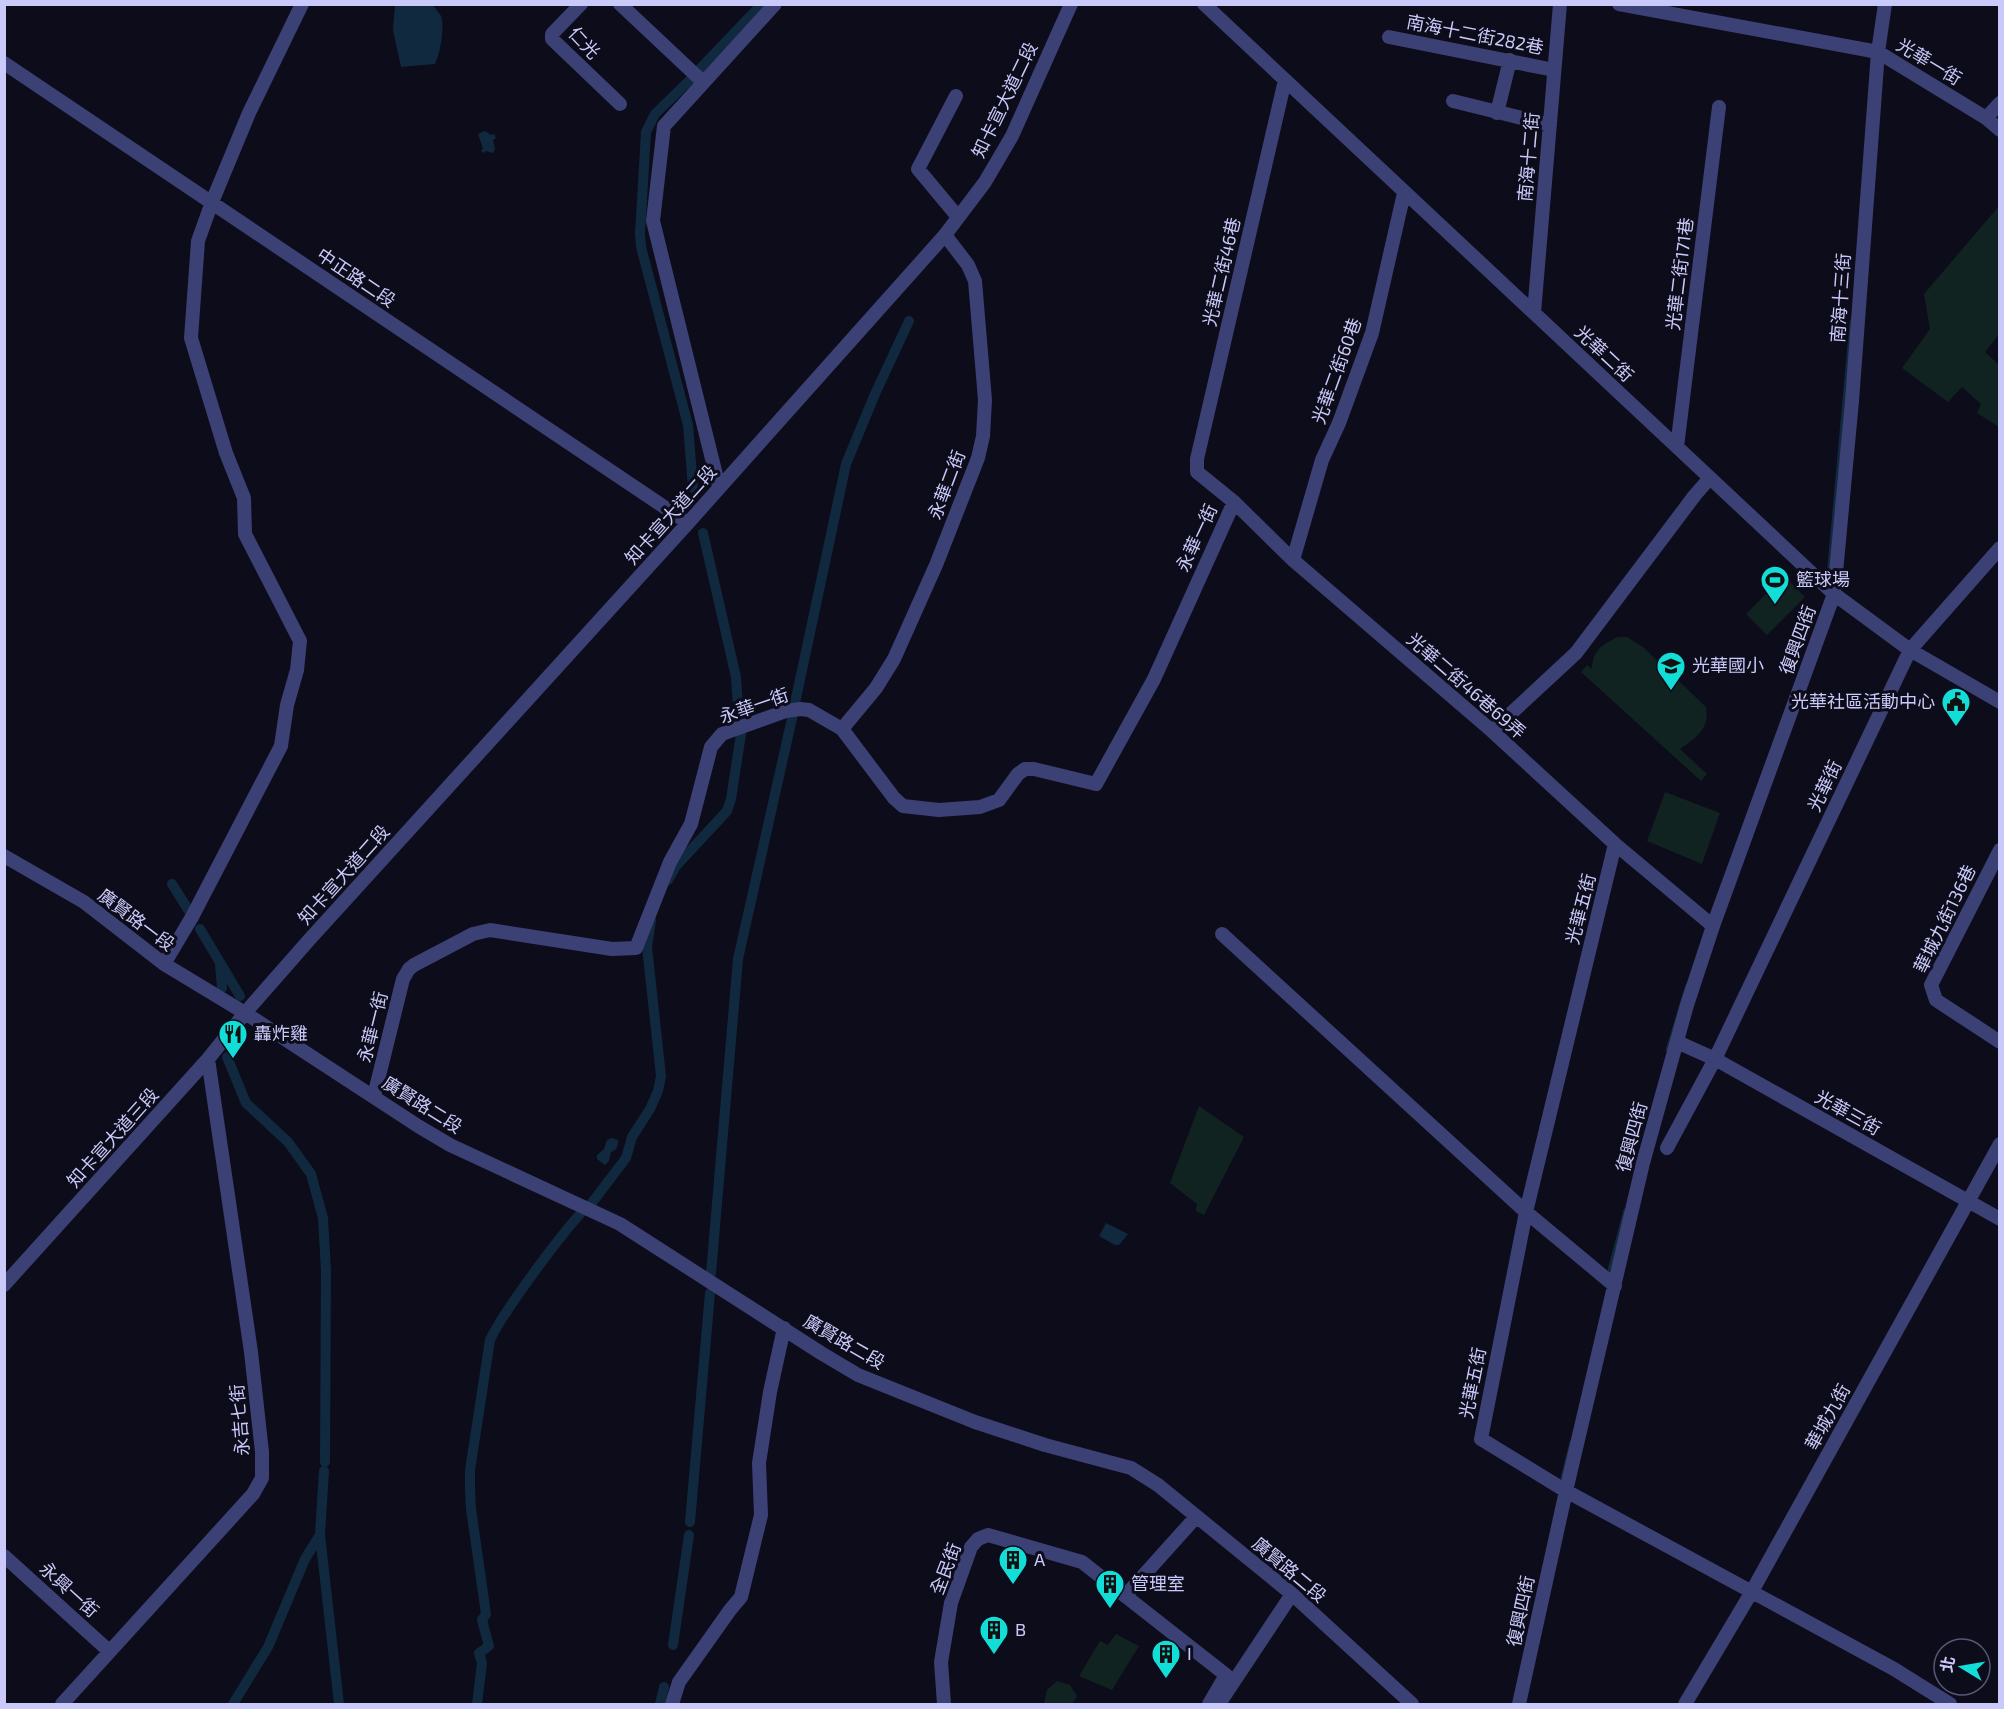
<svg xmlns="http://www.w3.org/2000/svg" width="2004" height="1709" font-family="'Exo 2','Noto Sans TC',sans-serif">
  <rect width="100%" height="100%" fill="#0d0c1a"/>
  <!-- green -->
  <path fill="#102320" d="M1999 206V334L1985 352 1999 365V427L1977 413 1981 404 1962 387 1948 402 1902 368 1930 329 1924 294Z
    M1784 576 1805 597 1767 635 1746 614Z
    M1618 637H1627L1643 647 1706 707C1710 729 1696 738 1680 749L1707 774 1701 781 1581 672 1587 665 1592 669C1593 650 1601 645 1618 637Z
    M1665 792 1720 813 1702 864 1647 841Z
    M1199 1106 1244 1137 1204 1215 1196 1211 1197 1204 1170 1183Z
    M1116 1634 1139 1646 1112 1690 1079 1676 1100 1641 1108 1645Z
    M1057 1681 1070 1685 1077 1696 1072 1704H1044L1047 1690Z"/>
  <!-- water -->
  <path fill="#11293e" d="M395 5H433C435 9 439 12 441 16 445 27 440 54 435 64L401 67 393 30Z
    M485 131 491 135 494 134 496 138 493 140 495 149 493 153 486 151 484 153 481 151 483 148 478 134Z
    M612 1138 618 1140C618 1147 617 1150 611 1152L609 1161 605 1165 597 1159V1155L604 1149 607 1140Z
    M1106 1223 1128 1234 1119 1245H1115L1099 1236Z"/>
  <g fill="none" stroke-linecap="round" stroke-linejoin="round">
    <!-- stream -->
    <path stroke="#11293e" stroke-width="3" d="M1828 577 1851 322
      M1667 1050 1687 985
      M1608 1274 1625 1210
      M1562 1478 1571 1442"/>
    <!-- canal -->
    <path stroke="#11293e" stroke-width="10" d="M697 72 762 4
      M692 78 655 114 646 132 640 234 641 247 688 425 693 488
      M703 533 736 677 739 723
      M795 703 846 464 875 394 909 321
      M668 880 676 866 727 811 731 799 741 734
      M172 884 189 911
      M200 929 240 996
      M220 965 222 988
      M227 1057 246 1103 288 1142 311 1174 323 1218 326 1271 325 1462
      M591 1204 626 1158 632 1137 650 1109 658 1091 661 1076 647 947 651 920
      M711 1273 738 959 793 714
      M324 1471 320 1535 339 1704
      M690 1522 710 1293
      M673 1645 689 1535
      M233 1704 268 1647 305 1559 320 1535
      M477 1704 482 1663 479 1653 489 1646 482 1620 486 1614 471 1509 470 1488V1470L490 1340C498 1323 509 1308 520 1292 539 1265 558 1239 580 1214
      M660 1704 664 1687"/>
    <!-- minor -->
    <path stroke="#3b4075" stroke-width="14" d="M581 4 552 34V39L620 104
      M620 4 703 82
      M1204 4 1834 594 1910 650 2000 702
      M1619 4 1878 52 1986 118 2000 130
      M1389 37 1554 70
      M4 63 688 523
      M1285 80 1197 459V472L1234 502 1293 560 1492 731 1615 844 1713 926
      M956 96 918 169 958 217
      M1453 101 1550 125
      M1497 113 1510 60
      M1986 118 2000 103
      M1534 313 1560 4
      M1677 447 1719 107
      M719 487 653 221 664 126 775 4
      M1293 560 1322 460 1339 423 1372 333 1404 193
      M842 729 876 688 894 659 936 565 978 458 983 436 985 400 975 281 968 265 945 235
      M1492 731 1576 653 1695 495 1709 479
      M1615 844 1526 1212 1481 1439 1566 1491 1894 1669 1950 1704
      M2000 850 1931 985 1936 1000 2000 1042
      M4 856 84 902 164 964 245 1013 418 1126 450 1145 620 1224 821 1353 858 1375 975 1422 1045 1445 1131 1468 1158 1485 1292 1594 1412 1704
      M1222 934 1526 1212 1615 1286
      M164 964 192 917 281 746 287 705 297 670 300 641 245 534 244 498 226 453 191 338 198 241 212 202 249 113 302 4
      M1677 1042 1715 1059 2000 1219
      M374 1096 403 979 409 969 414 965 473 934 490 930 612 949 636 948 670 862 691 824 711 747 722 734 786 711 800 709 809 710 842 729 894 798 903 806 939 810 980 807 999 800 1018 774 1025 769H1034L1096 784 1154 679 1234 502
      M1667 1148 1715 1059 1910 650 2000 548
      M4 1285 208 1059 245 1013 309 940 688 523 945 235 985 182 1012 136 1071 4
      M4 1556 109 1651
      M1125 1596 1196 1517
      M62 1704 253 1494 262 1478V1452L251 1352 208 1059
      M672 1704 679 1682 730 1610 741 1597 761 1515 759 1463 770 1392 784 1328
      M944 1704 941 1662 951 1603 971 1547 978 1539 988 1535 1082 1562 1226 1675 1209 1704
      M1219 1704 1292 1594
      M1519 1704 1566 1491 1643 1163 1687 1005 1713 926 1834 594 1852 401 1878 52 1885 4
      M1685 1704 1751 1593 2000 1144"/>
  </g>
  <!-- icons -->
  <defs>
    <g id="stadium-pin" transform="scale(1.5)"><path d="M0 17L-7.5 6A9.5 9.5 0 1 1 7.5 6Z" fill="#13ddd7" stroke="#0d0c1a"/><path d="M0-5a6.5 5 0 1 0 0 10a6.5 5 0 1 0 0-10ZM-3.5-1.8h7v3.6h-7Z" fill="#111"/></g>
    <g id="school-pin" transform="scale(1.5)"><path d="M0 17L-7.5 6A9.5 9.5 0 1 1 7.5 6Z" fill="#13ddd7" stroke="#0d0c1a"/><path d="M0-5L7-2L0 1L-7-2ZM-4 1L0 2.5L4 1V4Q0 6-4 4Z" fill="#111"/></g>
    <g id="civic-pin" transform="scale(1.5)"><path d="M0 17L-7.5 6A9.5 9.5 0 1 1 7.5 6Z" fill="#13ddd7" stroke="#0d0c1a"/><path d="M-.6-6.5H3V-4.5H.6V-3L4-1V1h2V6H-6V1h2V-1L-.6-3ZM-1.2 2.5V6h2.4V2.5Z" fill="#111"/></g>
    <g id="restaurant-pin" transform="scale(1.5)"><path d="M0 17L-7.5 6A9.5 9.5 0 1 1 7.5 6Z" fill="#13ddd7" stroke="#0d0c1a"/><path d="M-5-6h1v4h1v-4h1v4h1v-4h1v5L-1.5 .5V6h-2V.5L-5-1ZM5-6V6H3V1.5H1.5Q1.5-4 5-6Z" fill="#111"/></g>
    <g id="building-pin" transform="scale(1.5)"><path d="M0 17L-7.5 6A9.5 9.5 0 1 1 7.5 6Z" fill="#13ddd7" stroke="#0d0c1a"/><path d="M-4-6H4V6H1V3H-1V6H-4ZM-2.5-4.3h1.7v1.8h-1.7ZM.8-4.3h1.7v1.8H.8ZM-2.5-1h1.7V.8h-1.7ZM.8-1h1.7V.8H.8Z" fill="#111"/></g>
  </defs>
  <g fill-rule="evenodd">
    <use href="#stadium-pin" x="1775" y="580"/>
    <use href="#school-pin" x="1671" y="666"/>
    <use href="#civic-pin" x="1956" y="702"/>
    <use href="#restaurant-pin" x="233" y="1034"/>
    <use href="#building-pin" x="1013" y="1560"/>
    <use href="#building-pin" x="1110" y="1584"/>
    <use href="#building-pin" x="994" y="1630"/>
    <use href="#building-pin" x="1166" y="1654"/>
  </g>
  <g text-anchor="middle" stroke-width="6" stroke-linejoin="round" paint-order="stroke">
    <!-- street labels -->
    <g font-size="18" fill="#c9cafa" stroke="#0d0c1a">
      <text transform="translate(1475 35) rotate(11)" y="6">南海十二街282巷</text>
      <text transform="translate(584 43) rotate(47)" y="6">仁光</text>
      <text transform="translate(1929 62) rotate(31)" y="6">光華一街</text>
      <text transform="translate(1005 100) rotate(-64)" y="6">知卡宣大道二段</text>
      <text transform="translate(1529 157) rotate(-85)" y="6">南海十二街</text>
      <text transform="translate(1222 272) rotate(-77)" y="6">光華二街46巷</text>
      <text transform="translate(1680 274) rotate(-83)" y="6">光華二街171巷</text>
      <text transform="translate(356 278) rotate(34)" y="6">中正路二段</text>
      <text transform="translate(1841 298) rotate(-86)" y="6">南海十三街</text>
      <text transform="translate(1604 354) rotate(43)" y="6">光華二街</text>
      <text transform="translate(1337 371) rotate(-70)" y="6">光華二街60巷</text>
      <text transform="translate(947 485) rotate(-69)" y="6">永華二街</text>
      <text transform="translate(671 515) rotate(-48)" y="6">知卡宣大道二段</text>
      <text transform="translate(1197 538) rotate(-65)" y="6">永華一街</text>
      <text transform="translate(1798 640) rotate(-70)" y="6">復興四街</text>
      <text transform="translate(1466 686) rotate(41)" y="6">光華二街46巷69弄</text>
      <text transform="translate(754 706) rotate(-19)" y="6">永華一街</text>
      <text transform="translate(1825 786) rotate(-64)" y="6">光華街</text>
      <text transform="translate(344 875) rotate(-48)" y="6">知卡宣大道二段</text>
      <text transform="translate(1581 909) rotate(-76)" y="6">光華五街</text>
      <text transform="translate(1945 919) rotate(-64)" y="6">華城九街136巷</text>
      <text transform="translate(136 920) rotate(37)" y="6">廣賢路一段</text>
      <text transform="translate(373 1027) rotate(-76)" y="6">永華一街</text>
      <text transform="translate(422 1105) rotate(32)" y="6">廣賢路二段</text>
      <text transform="translate(1848 1113) rotate(29)" y="6">光華三街</text>
      <text transform="translate(1632 1137) rotate(-75)" y="6">復興四街</text>
      <text transform="translate(113 1138) rotate(-48)" y="6">知卡宣大道三段</text>
      <text transform="translate(844 1342) rotate(30)" y="6">廣賢路二段</text>
      <text transform="translate(1473 1383) rotate(-79)" y="6">光華五街</text>
      <text transform="translate(1828 1417) rotate(-61)" y="6">華城九街</text>
      <text transform="translate(240 1420) rotate(-95)" y="6">永吉七街</text>
      <text transform="translate(946 1569) rotate(-69)" y="6">全民街</text>
      <text transform="translate(1289 1570) rotate(40)" y="6">廣賢路二段</text>
      <text transform="translate(69 1590) rotate(42)" y="6">永興一街</text>
      <text transform="translate(1521 1611) rotate(-78)" y="6">復興四街</text>
    </g>
    <!-- poi labels -->
    <g font-size="18" fill="#c9cafa" stroke="#0d0c1a" text-anchor="start">
      <text x="1796" y="586">籃球場</text>
      <text x="1692" y="672">光華國小</text>
      <text x="1935" y="708" text-anchor="end">光華社區活動中心</text>
      <text x="254" y="1040">轟炸雞</text>
      <text x="1034" y="1566">A</text>
      <text x="1131" y="1590">管理室</text>
      <text x="1015" y="1636">B</text>
      <text x="1187" y="1660">I</text>
    </g>
  </g>
  <!-- border -->
  <rect width="2004" height="1709" fill="none" stroke="#c9cafa" stroke-width="12"/>
  <!-- north arrow -->
  <g transform="translate(1962 1667) rotate(281)"><circle r="28" fill="#0d0c1a" stroke="#585874" stroke-width="1.5"/>
  <path d="M0-4.5L10 22L0 15L-10 22Z" fill="#13ddd7"/>
  <text y="-9" font-size="16" font-weight="bold" text-anchor="middle" fill="#c9cafa">北</text>
  </g>
</svg>
